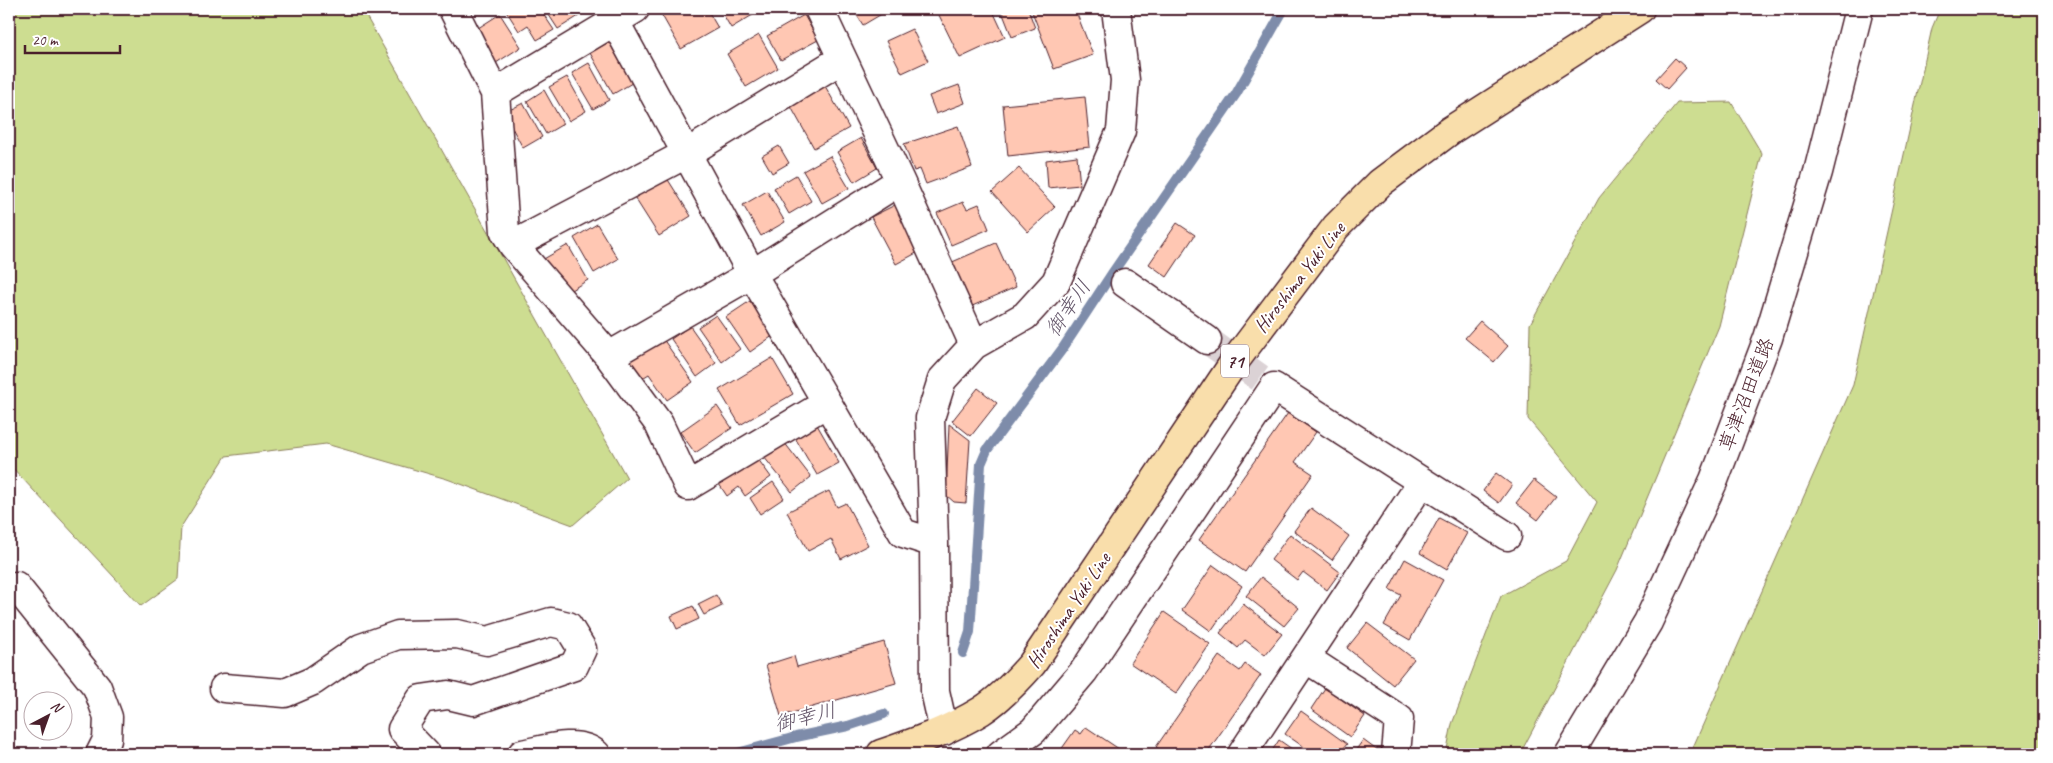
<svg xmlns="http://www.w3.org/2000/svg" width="2053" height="763" font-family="Caveat,'Klee One',sans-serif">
  <rect width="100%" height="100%" fill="#fff"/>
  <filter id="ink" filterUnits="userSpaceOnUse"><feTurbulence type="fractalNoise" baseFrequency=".02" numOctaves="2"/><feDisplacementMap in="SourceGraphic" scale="10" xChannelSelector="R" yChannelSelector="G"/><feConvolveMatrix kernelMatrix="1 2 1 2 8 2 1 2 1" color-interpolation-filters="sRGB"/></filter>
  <g filter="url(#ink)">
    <!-- green -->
    <path fill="#cddd91" stroke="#8c7e5e" d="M9 9H362L627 478 573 525 447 479 326 444 226 456 181 527 178 579 141 606 9 464Z
      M1940 9H2044V754H1690L1853 385 1932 28Z
      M1731 102 1762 154 1719 326 1617 570 1520 754H1446L1452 724 1501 596 1566 561 1597 502 1528 419 1530 324 1599 198 1677 103Z"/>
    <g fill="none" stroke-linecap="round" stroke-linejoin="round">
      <!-- stream -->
      <path stroke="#7e8caa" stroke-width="10" d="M963 653 970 632 981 464 987 450 1063 348 1113 272 1236 94 1284 9
        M734 754 796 737 848 726 884 714"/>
    </g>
    <!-- building -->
    <path fill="#ffc7b3" stroke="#4a1f2b" d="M505 9H540L554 30 537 40 528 25 519 31Z
      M545 9H579L582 14 558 29Z
      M666 9H707L718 28 681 49 660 12Z
      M720 9H760L761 10 731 28Z
      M853 9H890L863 25Z
      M936 9H992L1005 37 960 58Z
      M1001 9H1028L1035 28 1012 37Z
      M1031 9H1075L1093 55 1054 69Z
      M500 14 521 47 496 63 475 30Z
      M804 15 818 40 781 60 767 36Z
      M912 29 928 61 902 73 886 41Z
      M759 35 778 68 746 87 727 54Z
      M609 42 632 83 613 94 590 53Z
      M1675 58 1686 68 1667 89 1656 79Z
      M589 63 609 100 593 109 572 73Z
      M567 77 586 111 569 121 549 87Z
      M959 85 965 103 936 114 929 96Z
      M825 86 849 128 814 148 790 105Z
      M544 90 563 124 546 134 527 101Z
      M1085 97 1090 147 1008 156 1003 105Z
      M523 103 542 137 523 148 504 113Z
      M958 126 972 167 926 184 920 169 914 171 904 144Z
      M861 138 877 168 854 182 837 152Z
      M779 146 789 163 772 173 762 156Z
      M830 156 849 188 822 203 803 171Z
      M1077 156 1080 185 1048 188 1046 160Z
      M1019 168 1055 207 1028 232 992 192Z
      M665 175 691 216 659 236 633 195Z
      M796 175 811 201 789 214 774 188Z
      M767 191 785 222 761 236 743 205Z
      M963 202 967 209 979 204 989 229 951 245 937 213Z
      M899 203 924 249 896 264 871 217Z
      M1177 223 1195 235 1167 277 1149 264Z
      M597 224 618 259 594 273 574 238Z
      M996 243 1016 287 970 307 950 263Z
      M568 245 588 280 571 290 542 260Z
      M750 301 774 335 750 352 726 317Z
      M716 315 740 349 722 362 698 327Z
      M1480 321 1508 346 1494 362 1465 338Z
      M690 326 716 363 697 377 671 339Z
      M663 339 693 382 667 400 649 374 641 379 629 362Z
      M772 358 793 394 740 425 719 390Z
      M978 388 997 403 971 436 952 421Z
      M717 406 732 428 695 453 680 432Z
      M1288 413 1316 432 1295 462 1313 474 1245 572 1199 540Z
      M816 423 839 463 817 475 794 436Z
      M949 424 970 440 966 503 954 502 946 495Z
      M784 442 811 477 792 492 764 457Z
      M755 455 771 477 745 496 739 487 727 496 717 481Z
      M1496 473 1512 485 1499 503 1483 491Z
      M1534 480 1556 497 1538 520 1516 503Z
      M773 482 784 498 760 514 750 498Z
      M829 491 837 507 846 503 868 545 841 559 831 539 808 551 787 512Z
      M1311 508 1349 536 1332 560 1294 531Z
      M1439 518 1467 533 1447 569 1420 553Z
      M1290 534 1340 572 1327 590 1303 572 1297 580 1271 560Z
      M1405 559 1443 580 1410 640 1384 625 1401 595 1389 589Z
      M1213 565 1242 586 1211 631 1182 610Z
      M1261 577 1299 608 1284 626 1246 596Z
      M716 595 722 606 704 615 698 604Z
      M1243 604 1282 634 1265 655 1245 640 1238 648 1220 633Z
      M693 606 699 619 677 629 671 616Z
      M1164 612 1210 644 1176 694 1130 663Z
      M1367 623 1414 659 1393 685 1347 648Z
      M884 642 896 683 781 716 766 665 794 656 797 667Z
      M1219 656 1240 671 1245 664 1261 675 1206 754H1166L1156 747Z
      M1325 688 1365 716 1350 737 1311 709Z
      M1301 711 1347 744 1339 754H1314L1285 734Z
      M1086 727 1122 751 1120 754H1058L1075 730 1081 734Z
      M1279 740 1299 754H1270Z
      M1363 740 1382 754H1353Z"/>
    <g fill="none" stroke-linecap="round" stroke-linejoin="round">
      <!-- street-tunnel -->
      <path stroke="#dbd2d5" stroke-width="28" stroke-dasharray="28 14" stroke-linecap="butt" d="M1207 340 1260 378"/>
      <!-- street casing -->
      <g stroke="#4a1f2b" stroke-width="31">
        <path id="street" d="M453 9 495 93 505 232 513 245 609 356 659 424 688 486 827 403
          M608 9 752 274 903 533 934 543
          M819 9 900 181 974 345
          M495 93 635 9
          M513 245 686 154 842 59
          M1125 283 1207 340
          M609 356 752 274 900 181
          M9 587 16 586 97 687 108 717 107 740 100 754
          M1307 659 1399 719 1396 754
          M224 688 285 693 313 681 361 648 398 635 457 634 487 641 551 622 568 626 582 649 574 666 473 701 448 695 421 699 402 729 426 754
          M944 731 935 691 934 543 930 418 942 380 974 345 1025 316 1056 282 1121 131 1125 80 1116 9
          M522 754C543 750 578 738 596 754
          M1001 754 1033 731 1084 671 1274 387 1507 536
          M1242 754 1422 482"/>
      </g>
      <!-- secondary casing -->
      <g stroke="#4a1f2b" stroke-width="31">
        <path id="secondary" d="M1569 754 1648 622 1714 480 1768 338 1818 172 1859 9"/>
      </g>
      <!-- primary casing -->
      <g stroke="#4a1f2b" stroke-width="31">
        <path id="primary" d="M881 754C916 742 950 730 981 711 1000 699 1017 681 1032 664L1235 361 1336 227 1380 183 1451 130 1640 9"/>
      </g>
      <!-- street -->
      <use href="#street" stroke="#fff" stroke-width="28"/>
      <!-- secondary -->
      <use href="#secondary" stroke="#fff" stroke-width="28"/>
      <!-- primary -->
      <use href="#primary" stroke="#f9deab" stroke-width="28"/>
    </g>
  </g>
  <g text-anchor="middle" stroke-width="4" stroke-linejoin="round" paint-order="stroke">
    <!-- shield labels -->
    <rect fill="#fff" stroke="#80626b" stroke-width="1" x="1221" y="344.5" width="28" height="33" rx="4"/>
    <g font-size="19" font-weight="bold" fill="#4a1f2b">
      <text x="1235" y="368">71</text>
    </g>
    <!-- street labels -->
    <g font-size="20" fill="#4a1f2b" stroke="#fff">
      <text transform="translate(1299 277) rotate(-52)" y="7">Hiroshima Yuki Line</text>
      <text transform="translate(1746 394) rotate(-69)" y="7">草津沼田道路</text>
      <text transform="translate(1068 610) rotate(-56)" y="7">Hiroshima Yuki Line</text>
    </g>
    <!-- water labels -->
    <g font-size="21" font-style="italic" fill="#64566a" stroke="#fff">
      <text transform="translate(1068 308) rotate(-56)" y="7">御幸川</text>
      <text transform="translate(805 717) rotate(-14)" y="7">御幸川</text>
    </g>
  </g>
  <!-- margin -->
  <rect width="2053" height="763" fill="none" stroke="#fff" stroke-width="30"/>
  <rect x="15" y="15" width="2023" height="733" fill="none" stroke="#4a1f2b" stroke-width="2" filter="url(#ink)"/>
  <!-- north arrow -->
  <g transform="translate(48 716) rotate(41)"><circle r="24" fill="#ffffff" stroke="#b7a5aa"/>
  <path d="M0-4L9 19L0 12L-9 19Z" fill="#4a1f2b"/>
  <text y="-8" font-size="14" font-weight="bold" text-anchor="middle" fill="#4a1f2b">N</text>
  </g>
  <!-- scale -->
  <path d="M25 45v8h95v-8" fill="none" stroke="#4a1f2b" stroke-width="2.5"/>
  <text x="32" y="45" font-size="15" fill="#4a1f2b" stroke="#ffffff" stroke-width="4" paint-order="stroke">20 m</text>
</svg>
